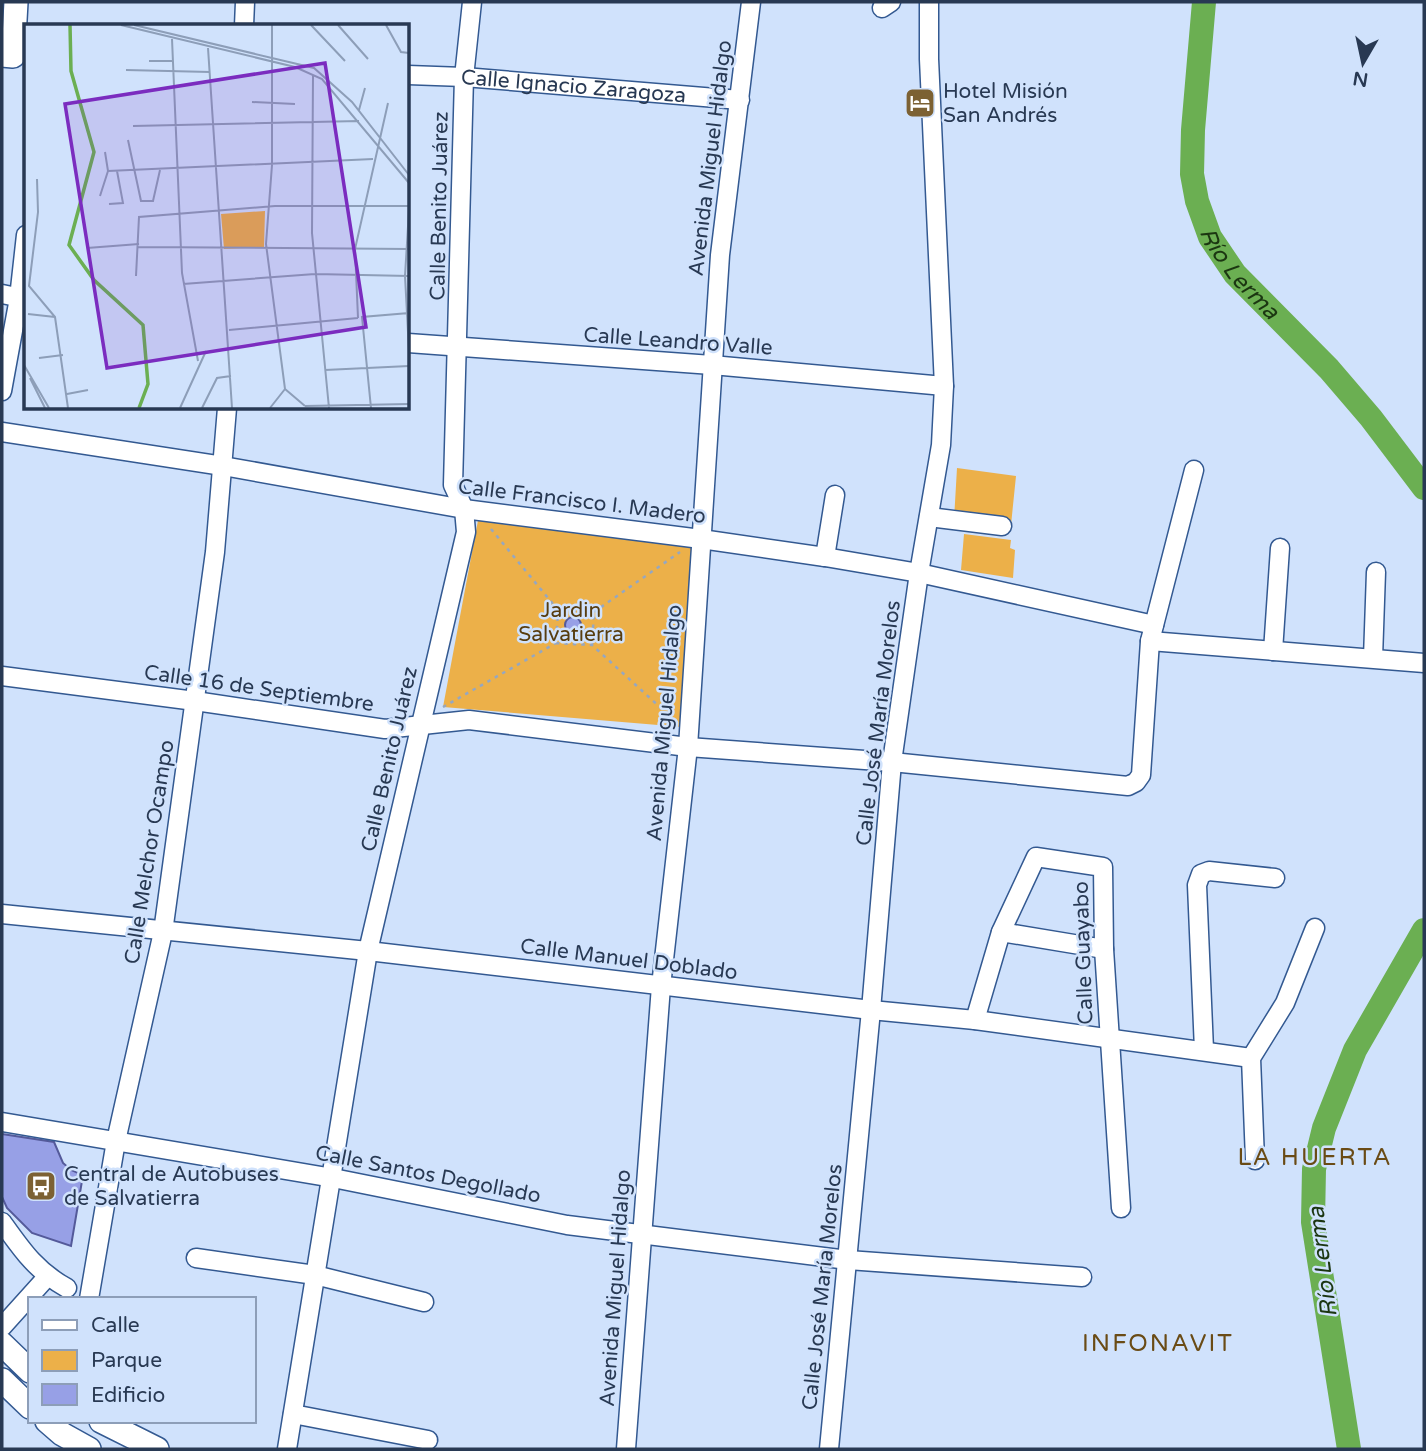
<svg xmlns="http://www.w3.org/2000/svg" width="1426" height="1451" font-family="'Varela Round',sans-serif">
  <rect width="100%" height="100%" fill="#d0e2fc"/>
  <!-- green -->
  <path fill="#ecb049" d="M957 468 1016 476 1011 525 954 520Z
    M479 515 696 542 682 727 443 707Z
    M964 534 1011 540 1010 548 1015 550 1013 578 961 570Z"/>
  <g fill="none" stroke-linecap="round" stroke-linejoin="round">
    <!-- river -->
    <g stroke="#6baf52" stroke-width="24">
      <path id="s1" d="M1204 2 1193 130 1192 174 1197 201 1210 237 1235 274 1329 369 1371 418 1424 488"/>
      <path d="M1349 1449 1313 1222 1314 1169 1324 1128 1355 1050 1424 930"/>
    </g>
  </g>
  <!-- building -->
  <path fill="#97a0e6" stroke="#545a9a" stroke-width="2" d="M565 625a8 8 0 1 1 16 0a8 8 0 1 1-16 0Z
    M2 1134 54 1142 63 1163 71 1170 83 1175 71 1246 32 1233 7 1208 2 1197Z"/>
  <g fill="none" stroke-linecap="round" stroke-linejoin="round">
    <!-- minor casing -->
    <g stroke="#335991" stroke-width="21">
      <g id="minor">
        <path d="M882 8 891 2"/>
        <path d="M244 26 245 2"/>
        <path id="s2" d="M408 75 464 77 740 100"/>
        <path d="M2 294 26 299"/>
        <path d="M408 343 712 365 944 386"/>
        <path d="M2 391 19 298 26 235"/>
        <path d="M2 432 223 466 464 509 701 539 825 557 919 573 1154 625"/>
        <path d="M929 517 1002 526"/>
        <path d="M825 557 835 495"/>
        <path d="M1150 641 1424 663"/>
        <path d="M1273 651 1280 548"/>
        <path d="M1373 658 1376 572"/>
        <path d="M2 676 195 701 385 729 469 720 688 747 892 762 1128 786 1136 782 1141 775 1150 641 1194 470"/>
        <path d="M2 914 368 951 871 1010 975 1020 1251 1058"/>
        <path d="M1001 932 1104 949"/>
        <path d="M975 1020 1001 932 1036 857 1103 867 1104 949 1121 1208"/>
        <path d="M1204 1050 1197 885 1201 874 1209 871 1275 878"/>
        <path d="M2 1122 333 1178 567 1225 848 1260 1082 1277"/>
        <path d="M1255 1160 1251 1058 1285 1003 1315 928"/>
        <path d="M2 1222C22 1250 36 1271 67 1288"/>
        <path d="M196 1258 315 1275 424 1302"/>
        <path d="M89 1299 116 1141 163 932 215 552 227 408"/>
        <path d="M2 1327 47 1277"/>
        <path d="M293 1414 428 1440"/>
        <path d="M287 1449 368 951 466 532 464 509 453 485 464 77 472 2"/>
        <path d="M626 1449 661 986 688 747 720 255 751 2"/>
        <path d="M829 1449 871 1010 892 762 919 573 941 445 944 386 929 59V2"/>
      </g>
    </g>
    <!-- major casing -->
    <g stroke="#335991" stroke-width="26">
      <path id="major" d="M2 55 13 56 16 2
        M2 1344 30 1371
        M2 1380 30 1407
        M47 1421 62 1434 89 1449
        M101 1421 157 1449"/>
    </g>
    <!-- path -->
    <path stroke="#95a7c1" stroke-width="2.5" stroke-dasharray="3.5 5" stroke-linecap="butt" d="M491 529 558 610
      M594 612 680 552
      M592 645 594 612 558 610 556 643 592 645 674 720
      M443 707 556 643"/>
    <!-- minor -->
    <use href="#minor" stroke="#fff" stroke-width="18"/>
    <!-- major -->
    <use href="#major" stroke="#fff" stroke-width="23"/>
  </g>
  <!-- icons -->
  <defs>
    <g id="hotel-square" transform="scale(1.575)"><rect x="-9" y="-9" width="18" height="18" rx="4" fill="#7c6133" stroke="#d0e2fc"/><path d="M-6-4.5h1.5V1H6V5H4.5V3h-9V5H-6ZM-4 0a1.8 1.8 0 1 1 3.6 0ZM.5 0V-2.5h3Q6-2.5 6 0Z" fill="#fff"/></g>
    <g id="bus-square" transform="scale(1.575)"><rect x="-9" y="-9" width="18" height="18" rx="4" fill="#7c6133" stroke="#d0e2fc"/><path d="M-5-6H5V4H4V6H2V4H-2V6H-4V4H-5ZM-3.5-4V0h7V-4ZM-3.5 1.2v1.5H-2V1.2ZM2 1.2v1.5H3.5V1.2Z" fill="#fff"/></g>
  </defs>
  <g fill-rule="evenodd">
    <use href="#hotel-square" x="920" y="103"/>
    <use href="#bus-square" x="41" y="1186"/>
  </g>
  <g text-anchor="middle" stroke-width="5" stroke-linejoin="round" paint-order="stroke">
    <!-- street labels -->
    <g font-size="21" fill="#283953" stroke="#d0e2fc">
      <text dy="7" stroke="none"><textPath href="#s2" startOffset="166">Calle Ignacio Zaragoza</textPath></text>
      <text transform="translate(710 158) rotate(-83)" y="7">Avenida Miguel Hidalgo</text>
      <text transform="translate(439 206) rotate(-89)" y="7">Calle Benito Juárez</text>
      <text transform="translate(678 341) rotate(4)" y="7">Calle Leandro Valle</text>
      <text transform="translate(582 501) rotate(7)" y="7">Calle Francisco I. Madero</text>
      <text transform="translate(259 688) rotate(8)" y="7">Calle 16 de Septiembre</text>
      <text transform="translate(664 723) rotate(-85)" y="7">Avenida Miguel Hidalgo</text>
      <text transform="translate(878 723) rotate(-83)" y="7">Calle José María Morelos</text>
      <text transform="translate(389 759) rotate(-77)" y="7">Calle Benito Juárez</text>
      <text transform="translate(149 852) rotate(-81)" y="7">Calle Melchor Ocampo</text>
      <text transform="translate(1083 953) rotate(-92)" y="7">Calle Guayabo</text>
      <text transform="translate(629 959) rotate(7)" y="7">Calle Manuel Doblado</text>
      <text transform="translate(428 1174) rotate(11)" y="7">Calle Santos Degollado</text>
      <text transform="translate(822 1287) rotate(-84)" y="7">Calle José María Morelos</text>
      <text transform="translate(615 1288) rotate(-86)" y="7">Avenida Miguel Hidalgo</text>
    </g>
    <!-- poi labels -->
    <g font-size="21" fill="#283953" stroke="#d0e2fc" text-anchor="start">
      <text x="943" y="98">Hotel Misión<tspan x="943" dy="24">San Andrés</tspan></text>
      <text x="64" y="1181">Central de Autobuses<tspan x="64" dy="24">de Salvatierra</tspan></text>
    </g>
    <!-- park labels -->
    <g font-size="21" fill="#573d0f" stroke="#d0e2fc">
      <text x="571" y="617">Jardin<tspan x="571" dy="24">Salvatierra</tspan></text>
    </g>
    <!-- water labels -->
    <g font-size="23" font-style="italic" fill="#1b3611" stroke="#d0e2fc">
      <text dy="8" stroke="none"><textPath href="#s1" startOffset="285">Río Lerma</textPath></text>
      <text transform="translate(1322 1262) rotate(-97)" y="8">Río Lerma</text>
    </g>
    <!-- quarter labels -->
    <g font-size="24" letter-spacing="2" fill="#6a4b15" stroke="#d0e2fc">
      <text x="1315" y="1165">LA HUERTA</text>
      <text x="1158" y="1351">INFONAVIT</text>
    </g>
  </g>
  <!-- overview -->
  <g transform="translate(24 24)">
    <rect width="385" height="385" fill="#d0e2fc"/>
    <path d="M241 187 240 223 200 225 197 190Z" fill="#ecb049"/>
    <path fill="none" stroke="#6baf52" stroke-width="3.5" d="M46 1 47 47 70 128 45 221 70 256 119 301 124 360 115 384"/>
    <path fill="none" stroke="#8d9eb8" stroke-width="2" d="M97 1 271 43 298 55 385 159M110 1 290 44 328 78 385 151M248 1V141L242 220 261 365 281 382M287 1 321 37M314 1 344 35M362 1 377 28 385 29M148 15 158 249 174 337M184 24 208 384M125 37H148M102 46 186 48M289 51 288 209 305 384M228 78 271 80M335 86 341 64M109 102 335 97M104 116 117 177H129L136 146M84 147 349 135M13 155 14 188 5 262 31 293 44 384M76 172 84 147 81 128M85 180 99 179 93 147M385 186 381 252 385 327M114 223 385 225M63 224 115 220M112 252 115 193 251 182H385M159 260 291 250 385 252M4 290 31 293M334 294 331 225 364 79M205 306 334 294M15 334 39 331M0 341 25 384M301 346 385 342M6 354 21 384M43 370 64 366M281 382 385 380M156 384 182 327M178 384 193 354 207 352M246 384 261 365M347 384 338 293 385 289"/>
    <path fill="#7b2cbf" fill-opacity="0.15" stroke="#7b2cbf" stroke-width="3.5" d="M301 39 342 303 83 344 41 80Z"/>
    <rect width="385" height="385" fill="none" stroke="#283953" stroke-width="3.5"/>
  </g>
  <!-- border -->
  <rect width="1426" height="1451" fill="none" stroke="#283953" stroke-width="7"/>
  <!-- legend -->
  <rect x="28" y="1297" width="228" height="126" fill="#d0e2fc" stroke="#8d9eb8" stroke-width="2"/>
  <rect x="42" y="1320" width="35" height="10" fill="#ffffff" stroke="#8d9eb8" stroke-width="2"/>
  <text x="91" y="1332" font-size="21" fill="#283953">Calle</text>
  <rect x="42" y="1350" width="35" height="21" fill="#ecb049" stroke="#8d9eb8" stroke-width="2"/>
  <text x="91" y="1367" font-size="21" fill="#283953">Parque</text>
  <rect x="42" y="1384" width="35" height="21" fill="#97a0e6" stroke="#8d9eb8" stroke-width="2"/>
  <text x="91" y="1402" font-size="21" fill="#283953">Edificio</text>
  <!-- north arrow -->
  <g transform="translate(1363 63) rotate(189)" stroke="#d0e2fc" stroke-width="5" paint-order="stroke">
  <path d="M0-5L12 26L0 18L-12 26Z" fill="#283953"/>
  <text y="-10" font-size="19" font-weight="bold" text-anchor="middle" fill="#283953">N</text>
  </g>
</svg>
